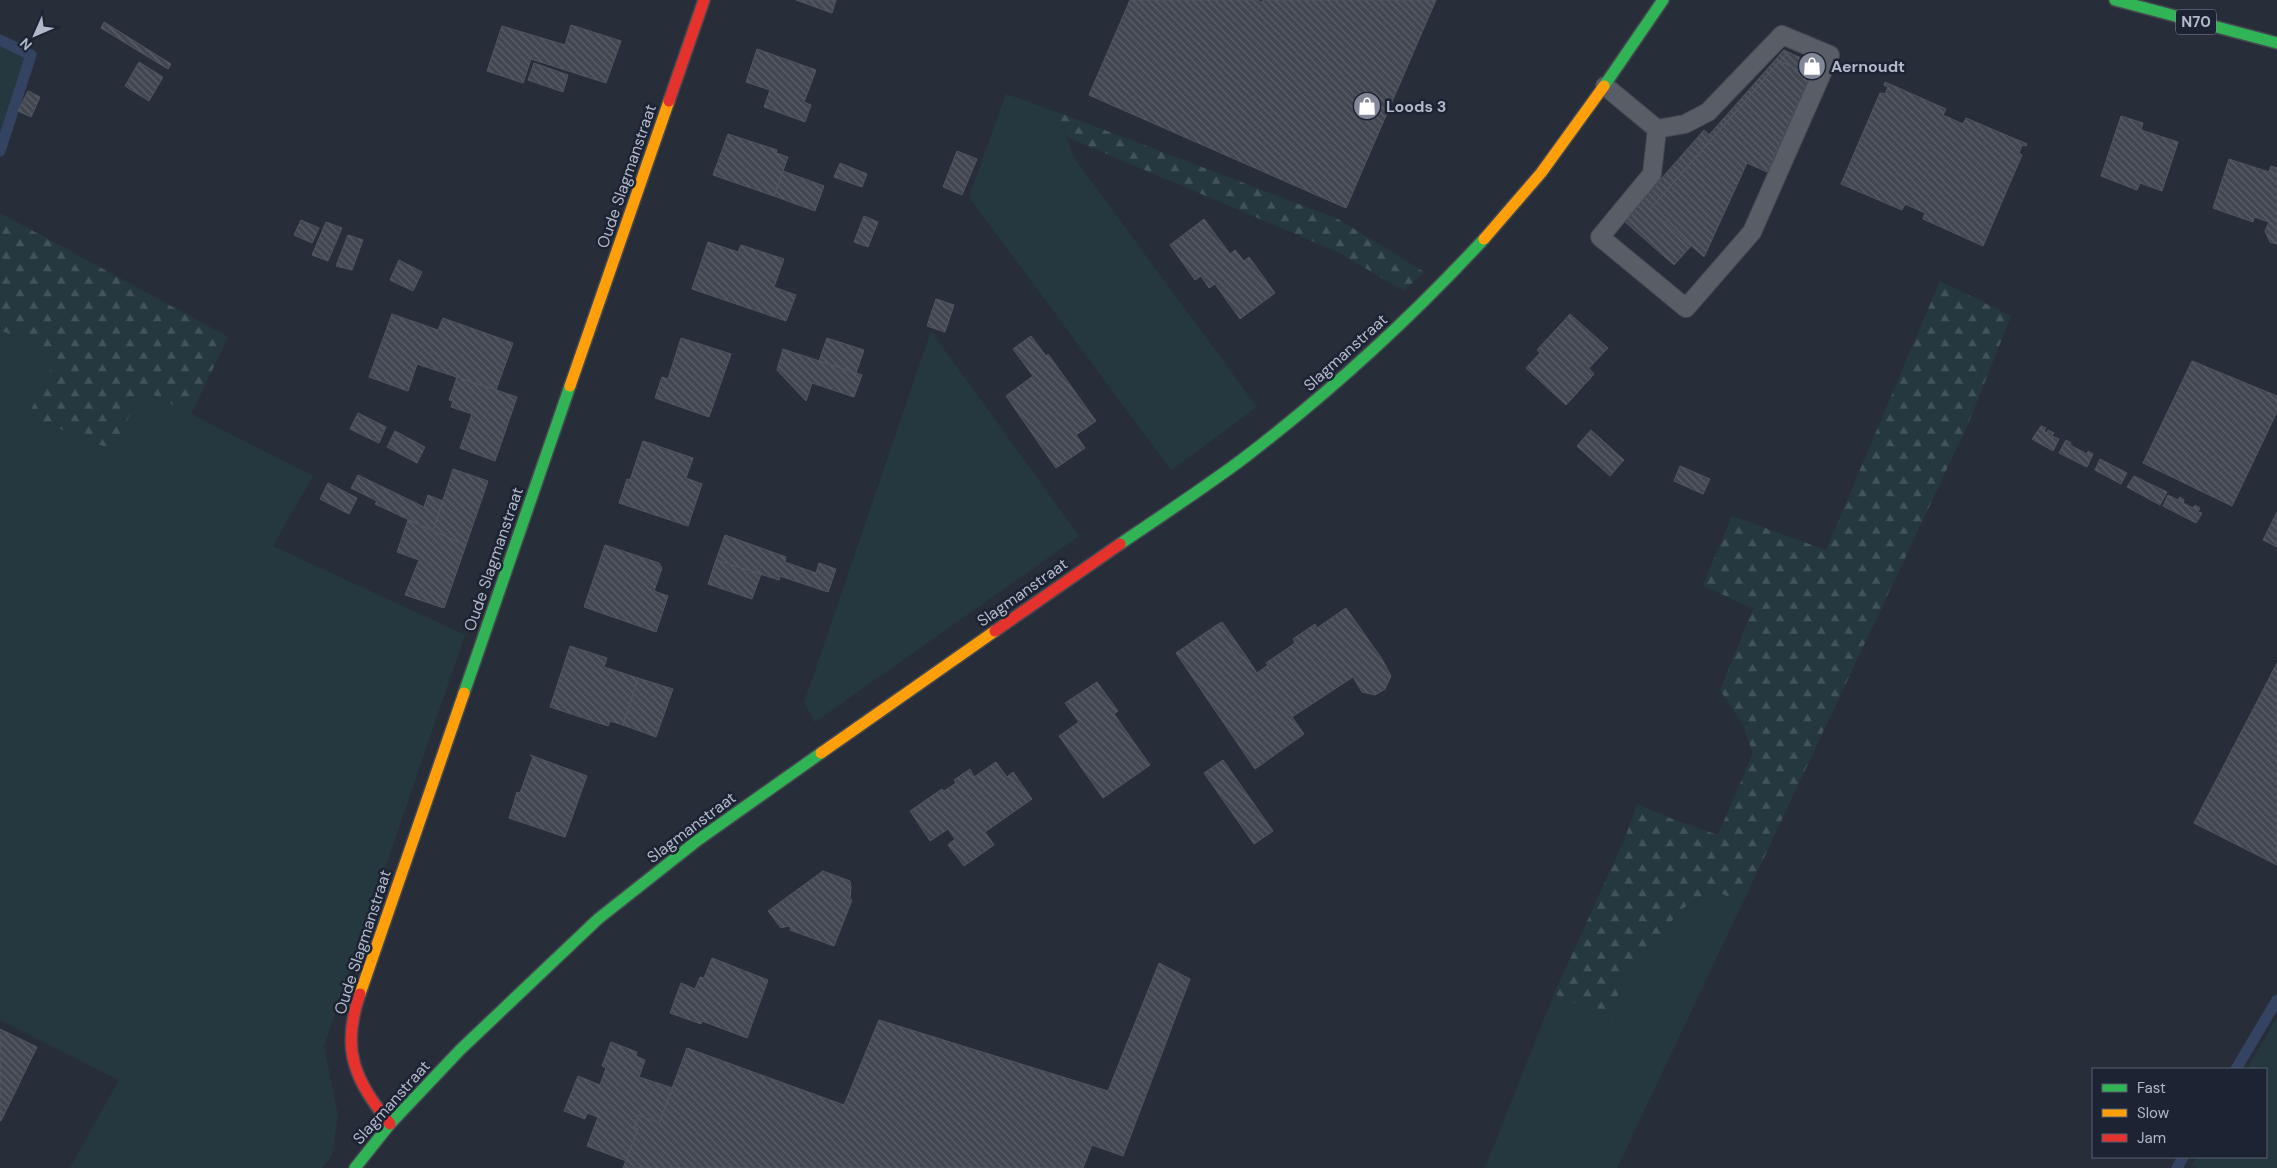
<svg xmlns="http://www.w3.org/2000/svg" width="2277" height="1168" font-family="'DM Sans',sans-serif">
  <defs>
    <pattern id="forest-firs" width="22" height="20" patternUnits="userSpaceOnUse" patternTransform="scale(1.25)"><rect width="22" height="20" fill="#25383f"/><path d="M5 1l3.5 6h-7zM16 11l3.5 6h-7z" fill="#425359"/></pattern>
    <pattern id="building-back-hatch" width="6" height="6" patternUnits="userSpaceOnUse" patternTransform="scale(1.25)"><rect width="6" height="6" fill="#414650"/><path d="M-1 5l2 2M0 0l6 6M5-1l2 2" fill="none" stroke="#5a5f68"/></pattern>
  </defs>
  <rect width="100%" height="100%" fill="#282e39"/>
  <!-- green -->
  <path fill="#25383f" d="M0 43 26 58 0 137Z
    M1006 94 1057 112 1074 158 1257 407 1171 470 969 197Z
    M0 330 59 355 29 416 113 450 142 389 313 476 273 546 465 635 324 1046 338 1116 332 1155 322 1168H70L119 1080 0 1020Z
    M931 331 1079 536 815 722 804 703Z
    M1711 890 1743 902 1617 1168H1485L1554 994 1612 1020 1621 983 1651 950 1679 911Z
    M2277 1018V1168H2198L2192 1165 2197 1157H2266V1069H2247Z"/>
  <!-- forest -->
  <path fill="url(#forest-firs)" d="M1057 112 1338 219 1424 272 1404 291 1338 252 1067 137Z
    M0 213 228 337 191 414 142 389 113 450 28 416 58 355 0 330Z
    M1940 281 2011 316 1968 424 1743 902 1711 890 1679 911 1651 950 1621 983 1612 1020 1554 994 1625 838 1637 804 1672 819 1718 835 1753 753 1743 725 1720 690 1753 609 1703 585 1732 516 1826 550Z"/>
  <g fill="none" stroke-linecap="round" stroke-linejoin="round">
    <!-- stream -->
    <path stroke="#344362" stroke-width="11" d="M0 40 31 55 0 151
      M2236 1069 2277 1000
      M2177 1168 2183 1157"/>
  </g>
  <!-- building -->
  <path fill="url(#building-back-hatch)" stroke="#505660" d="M796 0H836L832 13Z
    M1130 0H1257L1262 2 1263 0H1436L1346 208 1089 95Z
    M104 22 171 64 168 69 101 28Z
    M571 25 621 41 606 83 531 59 523 83 487 71 502 26 565 45Z
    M757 49 816 70 804 102 811 105 805 122 764 107 770 90 746 82Z
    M1784 50 1788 52 1713 138 1709 135Z
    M1788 52 1816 65 1810 76 1780 61Z
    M1780 61 1810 76 1767 172 1747 163 1704 257 1650 209Z
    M139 62 163 77 149 101 125 86Z
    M534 63 568 75 563 92 528 80Z
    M1885 82 1946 109 1943 115 1963 124 1966 118 2027 144 2026 146 2022 145 2019 153 2022 155 1983 246 1923 219 1925 213 1905 204 1902 210 1841 184 1880 93 1885 94 1888 87 1884 85Z
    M28 91 40 97 31 117 18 111Z
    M2121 116 2143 123 2141 130 2178 142 2162 191 2140 183 2137 190 2101 176Z
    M1704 130 1713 138 1650 209 1691 246 1674 265 1624 221Z
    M728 134 777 150 776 153 788 157 774 196 713 175Z
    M957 151 977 159 962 195 943 187Z
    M2229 159 2269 172 2271 166 2277 168V244L2270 242 2265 231 2269 222 2254 217 2253 222 2213 208Z
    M840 163 867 174 862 187 834 177Z
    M783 171 824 186 815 211 774 196Z
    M864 216 878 222 868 247 854 242Z
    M1204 219 1230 254 1235 250 1244 261 1249 257 1275 293 1240 319 1215 284 1209 288 1201 276 1195 280 1170 245Z
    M301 220 319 228 312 243 294 235Z
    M326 222 342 228 328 261 312 255Z
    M348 235 363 240 352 270 336 266Z
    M708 242 738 252 741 245 784 259 774 287 796 295 786 321 692 289Z
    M399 260 422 272 413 291 390 280Z
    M936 299 954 305 945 332 927 326Z
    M392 314 438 330 443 318 513 343 496 390 417 364 408 391 369 377Z
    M1570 314 1608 348 1589 368 1594 374 1566 405 1526 368 1540 353 1537 350Z
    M1031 336 1046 356 1048 354 1096 421 1076 435 1085 448 1056 468 1006 396 1033 376 1013 349Z
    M681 338 731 354 709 417 655 398 662 377 668 379Z
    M827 338 864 350 856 373 819 361Z
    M783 349 862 375 854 397 812 383 806 401 777 370Z
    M2192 361 2277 396V412L2232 506 2143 463Z
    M457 377 517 397 495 461 460 448 472 414 451 407 453 401 449 400Z
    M358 413 386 427 379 443 350 429Z
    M2041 426 2046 428 2044 431 2047 433 2048 430 2054 433 2052 436 2059 439 2053 451 2032 439Z
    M1591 430 1624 460 1610 476 1577 446Z
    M395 431 425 447 417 463 387 447Z
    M2066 440 2071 443 2070 445 2087 454 2088 451 2093 454 2087 467 2059 453Z
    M643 441 693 458 686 478 702 484 688 526 619 503 627 479 630 480Z
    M2100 459 2127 473 2121 484 2095 470Z
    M1680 466 1710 479 1703 494 1674 481Z
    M453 469 488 481 466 545 433 531Z
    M358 475 424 507 428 495 443 501 433 531 375 504 377 501 351 488Z
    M2134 476 2167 492 2160 505 2127 487Z
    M328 483 357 498 349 514 320 499Z
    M2168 495 2178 500 2180 497 2184 500 2183 503 2193 508 2195 505 2200 508 2198 512 2202 513 2196 523 2163 506Z
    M2277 512V547L2263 540Z
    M408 520 466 545 444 608 405 595 419 560 397 552Z
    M725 535 786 557 785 562 816 573 819 563 836 569 828 592 780 576 779 580 716 560Z
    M605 545 659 563 662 568 654 591 668 596 656 632 584 607Z
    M716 560 761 574 752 599 708 584Z
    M1346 608 1382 659 1391 676 1385 689 1375 695 1362 692 1353 677 1292 717 1304 734 1255 769 1176 653 1215 626 1239 661 1246 656 1257 673 1268 665 1266 663 1295 643 1293 639 1315 624 1317 628Z
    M1222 622 1246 656 1239 661 1215 626Z
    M570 646 607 658 604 667 638 678 623 725 610 721 608 726 550 707Z
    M2277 663V865L2194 823Z
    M638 678 673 689 656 737 623 725Z
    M1097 682 1118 711 1114 714 1150 765 1103 798 1059 736 1079 722 1065 703Z
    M530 755 587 776 565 837 509 818 517 792 520 793 533 757Z
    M1223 760 1273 831 1254 844 1204 773Z
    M996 762 1007 777 1013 772 1032 799 985 832 994 845 964 866 948 845 955 839 948 829 930 841 910 811 942 789 944 791 956 783 954 780 970 769 974 777Z
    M823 871 850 881 851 888 850 899 852 900 834 946 790 930 791 928 788 926 781 928 768 911Z
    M712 958 768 980 747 1038 702 1021 701 1024 670 1013 681 983 695 989 700 977 704 978Z
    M1159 963 1190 979 1123 1156 1092 1145 1083 1168H623L638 1129 634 1127 638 1115 659 1123 687 1048 844 1105 879 1020 1108 1091Z
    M0 1029 37 1047 1 1121H0Z
    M611 1042 637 1052 636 1056 645 1060 639 1077 673 1088 659 1123 638 1115 634 1127 638 1129 626 1161 587 1146 598 1117 587 1113 585 1119 564 1111 578 1076 600 1085 606 1068 602 1066Z"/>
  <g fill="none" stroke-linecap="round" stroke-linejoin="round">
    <!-- lane casing -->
    <g stroke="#454952" stroke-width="20">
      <path id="lane" d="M1605 86 1657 129 1685 124 1708 112 1782 35 1830 55 1752 232 1686 308 1600 237 1652 174 1657 129"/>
    </g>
    <!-- fast casing -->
    <g stroke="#454952" stroke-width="14">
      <path id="fast" d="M2115 0 2277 43
        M1604 86 1663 0
        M1120 544C1161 516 1204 488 1244 458 1330 392 1410 319 1484 239
        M464 693 570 386
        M355 1168 390 1124 460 1050 598 919 698 840 821 753"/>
    </g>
    <!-- slow casing -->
    <g stroke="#454952" stroke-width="14">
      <path id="slow" d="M1484 239 1541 173 1604 86
        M570 386 669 101
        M821 753 995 631
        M360 994 464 693"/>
    </g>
    <!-- jam casing -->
    <g stroke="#454952" stroke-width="14">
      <path id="jam" d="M669 101 704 0
        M995 631 1120 544
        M360 994C340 1050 355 1080 390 1124"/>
    </g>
    <!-- lane -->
    <use href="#lane" stroke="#595d66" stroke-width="18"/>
    <!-- fast -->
    <use href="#fast" stroke="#30b455" stroke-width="11"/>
    <!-- slow -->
    <use href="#slow" stroke="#ff9f0a" stroke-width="11"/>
    <!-- jam -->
    <use href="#jam" stroke="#e5322d" stroke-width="11"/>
  </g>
  <!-- icons -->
  <defs>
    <g id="shop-disc" transform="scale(1.4375)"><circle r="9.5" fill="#828897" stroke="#1c2333"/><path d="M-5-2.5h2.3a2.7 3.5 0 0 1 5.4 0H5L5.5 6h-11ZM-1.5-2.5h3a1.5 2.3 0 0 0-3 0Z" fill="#fff"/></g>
  </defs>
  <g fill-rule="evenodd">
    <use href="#shop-disc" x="1812" y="66"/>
    <use href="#shop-disc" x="1367" y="106"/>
  </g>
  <g text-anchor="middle" stroke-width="5" stroke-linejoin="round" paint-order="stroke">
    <!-- shield labels -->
    <rect fill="#1c2333" stroke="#858c9d" stroke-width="1" x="2176" y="9.5" width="40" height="25" rx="4"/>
    <g font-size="15" font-weight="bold" fill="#b2b9ca">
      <text x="2196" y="27">N70</text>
    </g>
    <!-- poi labels -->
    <g font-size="16" font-weight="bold" fill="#b2b9ca" stroke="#1c2333" text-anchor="start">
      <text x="1831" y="72">Aernoudt</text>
      <text x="1386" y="112">Loods 3</text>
    </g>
    <!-- street labels -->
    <g font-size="16" fill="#b2b9ca" stroke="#1c2333">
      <text transform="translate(626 176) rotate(-71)" y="6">Oude Slagmanstraat</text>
      <text transform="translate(1345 352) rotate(-42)" y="6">Slagmanstraat</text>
      <text transform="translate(493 559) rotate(-71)" y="6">Oude Slagmanstraat</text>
      <text transform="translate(1022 592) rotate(-35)" y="6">Slagmanstraat</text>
      <text transform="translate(691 827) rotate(-37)" y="6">Slagmanstraat</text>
      <text transform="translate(362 942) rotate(-72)" y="6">Oude Slagmanstraat</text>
      <text transform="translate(391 1102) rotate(-48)" y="6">Slagmanstraat</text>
    </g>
  </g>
  <!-- legend -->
  <rect x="2092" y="1068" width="175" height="90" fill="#1c2333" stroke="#585f6f"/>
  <rect x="2102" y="1084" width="25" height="8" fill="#30b455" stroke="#585f6f"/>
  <text x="2137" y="1093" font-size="15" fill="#b2b9ca">Fast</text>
  <rect x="2102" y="1109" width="25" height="8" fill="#ff9f0a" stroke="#585f6f"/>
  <text x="2137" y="1118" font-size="15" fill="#b2b9ca">Slow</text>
  <rect x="2102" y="1134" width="25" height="8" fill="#e5322d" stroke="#585f6f"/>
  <text x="2137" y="1143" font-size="15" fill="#b2b9ca">Jam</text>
  <!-- north arrow -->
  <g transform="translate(35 35) rotate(225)" stroke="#1c2333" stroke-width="4" paint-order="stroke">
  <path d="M0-4L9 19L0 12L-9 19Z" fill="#b2b9ca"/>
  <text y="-8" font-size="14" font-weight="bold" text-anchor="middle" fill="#b2b9ca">N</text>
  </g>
</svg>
